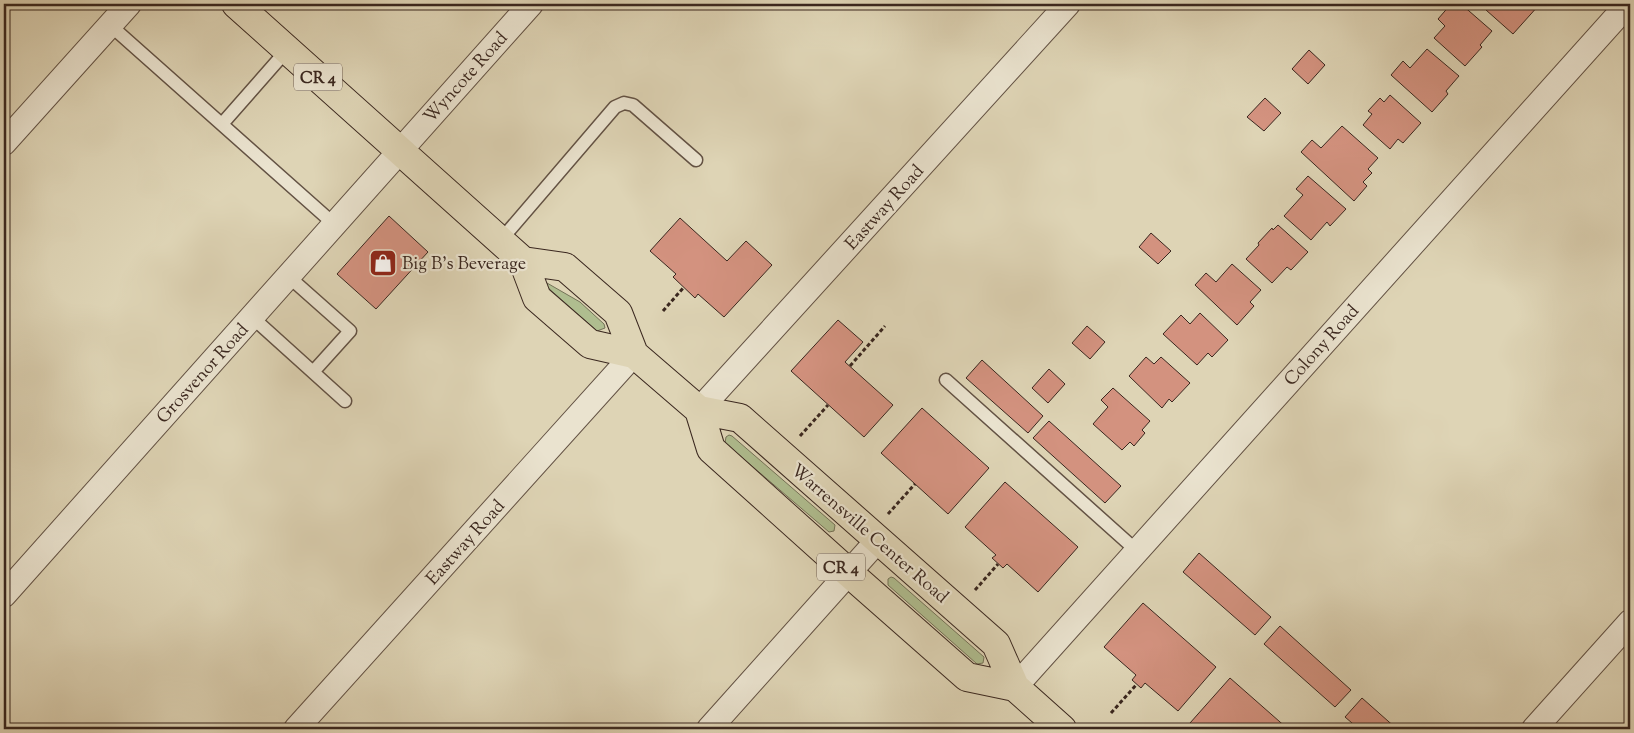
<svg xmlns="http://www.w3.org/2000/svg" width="1634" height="733" font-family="'Sorts Mill Goudy',serif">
  <rect width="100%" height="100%" fill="#ded4b5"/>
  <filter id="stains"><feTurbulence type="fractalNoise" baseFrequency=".004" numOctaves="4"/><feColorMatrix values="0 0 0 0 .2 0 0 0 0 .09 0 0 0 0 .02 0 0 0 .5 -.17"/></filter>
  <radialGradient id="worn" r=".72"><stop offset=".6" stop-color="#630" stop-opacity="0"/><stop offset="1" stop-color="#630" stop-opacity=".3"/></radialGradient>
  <!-- green -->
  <path fill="#afbd8f" stroke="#747257" d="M547 283 580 302 604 324 605 328 597 331 546 286Z
    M729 435 732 436 835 525 834 531 829 532 725 443 726 437Z
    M891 577 894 578 984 657 983 663 977 664 888 585V579Z"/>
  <!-- building -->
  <path fill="#d3927f" stroke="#3a271f" d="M1451 4H1461L1492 31 1480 45 1482 47 1465 66 1434 38 1445 26 1438 19Z
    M1492 4H1538L1539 5 1513 34 1486 10Z
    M1427 49 1459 76 1446 91 1448 94 1432 112 1391 75 1403 61 1410 68Z
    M1309 50 1325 65 1308 84 1292 69Z
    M1390 95 1421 123 1403 143 1398 139 1390 149 1363 125 1372 114 1368 111 1380 98 1384 102Z
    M1265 98 1281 113 1264 131 1247 117Z
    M1342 126 1378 158 1368 169 1372 173 1363 182 1367 186 1354 201 1301 152 1312 140 1321 148Z
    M1308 176 1346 209 1330 226 1327 222 1311 240 1284 216 1303 195 1296 189Z
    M389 216 428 252 376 309 337 274Z
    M680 218 727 261 746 241 772 265 724 317 698 294 695 298 673 277 676 274 650 251Z
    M1278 225 1308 252 1291 270 1287 267 1272 283 1246 259 1259 245 1258 243 1272 228 1273 230Z
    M1151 233 1171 251 1158 264 1139 247Z
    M1232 264 1261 290 1250 302 1254 306 1237 325 1195 285 1206 273 1216 282Z
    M1200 313 1228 340 1212 357 1208 353 1197 365 1163 334 1181 315 1190 324Z
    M838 320 863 342 845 362 893 405 864 437 791 371Z
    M1087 326 1105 342 1090 359 1072 343Z
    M1146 357 1154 364 1161 357 1190 383 1172 402 1169 399 1162 408 1129 376Z
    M982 360 1043 416 1028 433 966 378Z
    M1049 369 1065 384 1048 403 1032 388Z
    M1113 388 1150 421 1142 430 1145 433 1134 446 1130 442 1122 450 1093 424 1108 407 1101 400Z
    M922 408 989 468 948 514 881 453Z
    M1049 421 1121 486 1105 503 1033 438Z
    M1005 482 1078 547 1038 592 1007 564 1003 568 992 558 996 555 965 527Z
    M1199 553 1271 617 1255 635 1183 572Z
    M1143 603 1216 667 1178 711 1145 683 1141 688 1132 680 1136 675 1104 647Z
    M1280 626 1351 690 1335 707 1264 644Z
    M1230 678 1288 729H1197L1190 723Z
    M1362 698 1397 729H1359L1345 717Z"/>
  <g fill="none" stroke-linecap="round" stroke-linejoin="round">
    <!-- service casing -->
    <g stroke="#635244" stroke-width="15">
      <path id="service" d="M110 25 334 224
        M222 124 287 50
        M500 241 615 107 624 103 633 105 696 160
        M288 276 350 331 313 372
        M252 317 345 401
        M946 380 1137 551"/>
    </g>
    <!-- minor casing -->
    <g stroke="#635244" stroke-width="26">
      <path id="minor" d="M4 143 129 4
        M699 410 1068 4
        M4 595 531 4
        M1015 687 1628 4
        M296 729 634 354
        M709 729 878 540
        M1534 729 1630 622"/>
    </g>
    <!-- primary casing -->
    <g stroke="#3a271f" stroke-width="30">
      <path id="primary" d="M236 4 523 261 537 298 590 344 634 354 699 410 740 418 996 644 1015 687 1062 729
        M523 261 565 267 618 313 634 354
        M699 410 711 449 849 573 967 677 1015 687"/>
    </g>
    <!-- path -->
    <path stroke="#3a271f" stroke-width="3" stroke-dasharray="4 2.5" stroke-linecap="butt" d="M663 311 684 287
      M850 366 885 326
      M800 436 828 405
      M888 514 915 484
      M975 590 998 564
      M1111 713 1137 684"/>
    <!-- service -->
    <use href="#service" stroke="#eae3cf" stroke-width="12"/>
    <!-- minor -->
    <use href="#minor" stroke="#eae3cf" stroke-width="24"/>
    <!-- primary -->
    <use href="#primary" stroke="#ded4b5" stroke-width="28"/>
  </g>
  <!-- icons -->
  <defs>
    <g id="shop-square" transform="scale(1.4375)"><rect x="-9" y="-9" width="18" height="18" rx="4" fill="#8f2418" stroke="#eae3cf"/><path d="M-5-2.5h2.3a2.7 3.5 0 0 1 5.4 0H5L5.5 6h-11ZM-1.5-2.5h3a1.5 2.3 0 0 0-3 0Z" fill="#fff"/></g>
  </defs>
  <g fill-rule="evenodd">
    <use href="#shop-square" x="383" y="263"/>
  </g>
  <g text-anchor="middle" stroke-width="4.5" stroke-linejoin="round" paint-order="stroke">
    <!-- shield labels -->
    <g fill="#eae3cf" stroke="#6f5f54" stroke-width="1">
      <rect x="294" y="63.5" width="48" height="27" rx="4"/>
      <rect x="817" y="553.5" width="48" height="27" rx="4"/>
    </g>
    <g font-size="16" font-weight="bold" fill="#3a271f">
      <text x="318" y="83">CR 4</text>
      <text x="841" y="573">CR 4</text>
    </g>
    <!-- street labels -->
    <g font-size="18" fill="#3a271f" stroke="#eae3cf">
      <text transform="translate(465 77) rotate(-48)" y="6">Wyncote Road</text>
      <text transform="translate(884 207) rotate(-48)" y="6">Eastway Road</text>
      <text transform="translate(1321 345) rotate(-48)" y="6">Colony Road</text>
      <text transform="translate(202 373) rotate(-48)" y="6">Grosvenor Road</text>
      <text transform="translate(870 533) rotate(41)" y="6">Warrensville Center Road</text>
      <text transform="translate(465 542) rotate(-48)" y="6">Eastway Road</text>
    </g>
    <!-- poi labels -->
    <g font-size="18" fill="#3a271f" stroke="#eae3cf" text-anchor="start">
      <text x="402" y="269">Big B's Beverage</text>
    </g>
  </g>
  <!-- margin -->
  <rect width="1634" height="733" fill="none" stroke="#ded4b5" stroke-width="20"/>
  <rect x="5" y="5" width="1624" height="723" fill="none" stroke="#3a271f" stroke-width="2.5"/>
  <rect x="10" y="10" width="1614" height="713" fill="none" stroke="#3a271f"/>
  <rect width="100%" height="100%" filter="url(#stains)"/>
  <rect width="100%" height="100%" fill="url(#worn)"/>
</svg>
